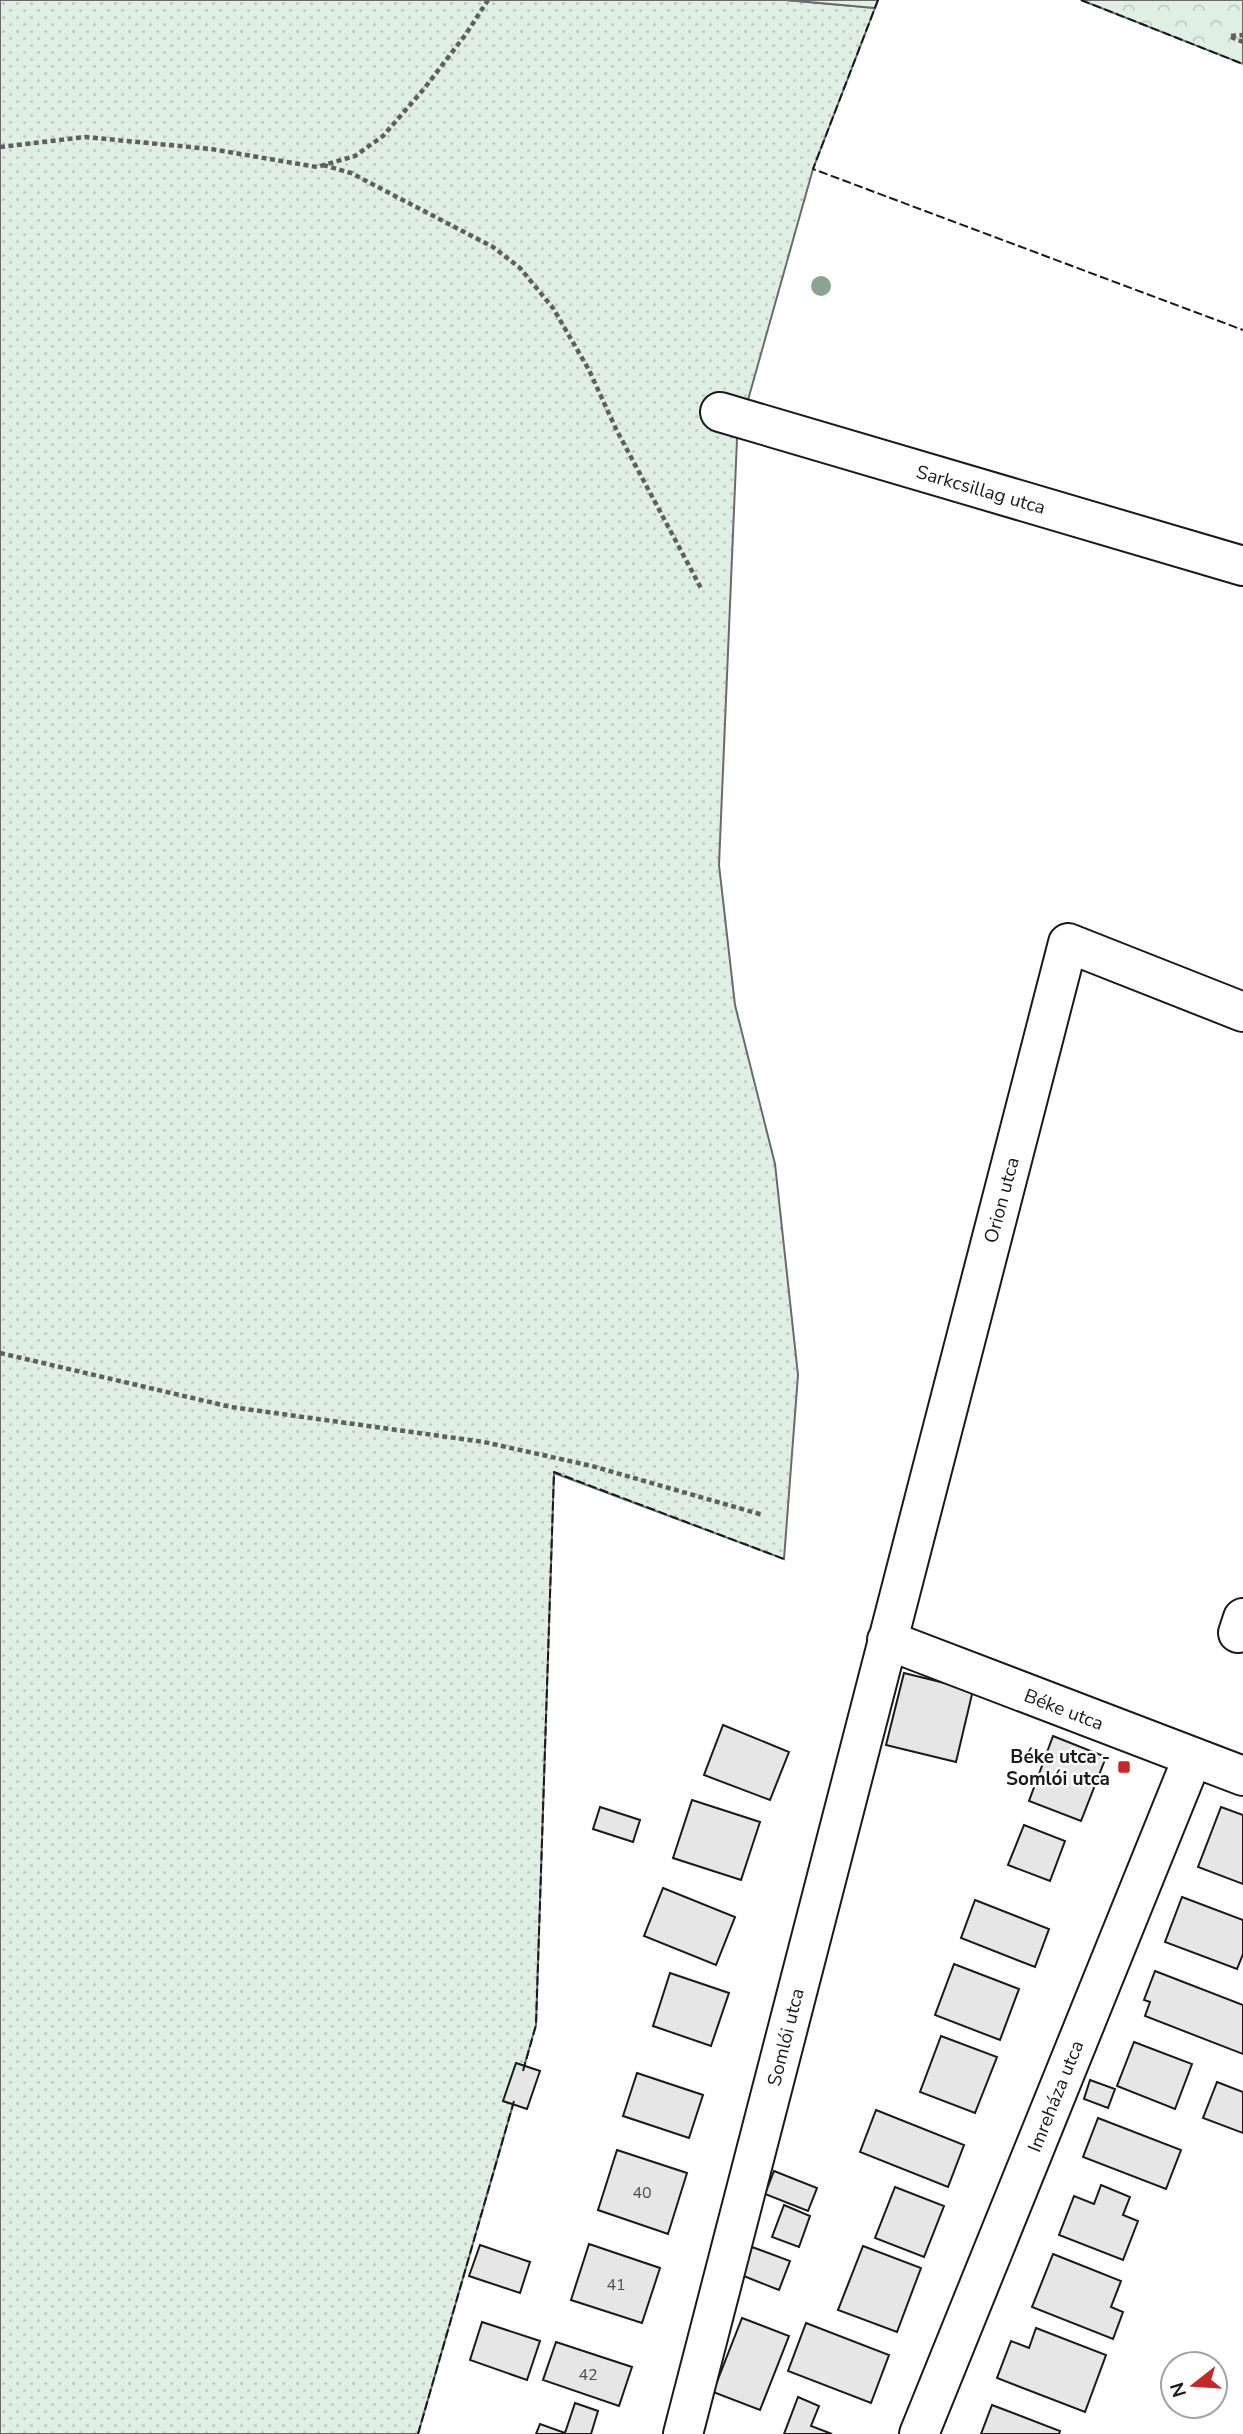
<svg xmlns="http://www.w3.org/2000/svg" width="1243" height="2434" font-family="'Nunito Sans',sans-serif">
  <defs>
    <pattern id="grass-dots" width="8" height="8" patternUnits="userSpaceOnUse" patternTransform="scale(1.75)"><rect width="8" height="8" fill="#e0efe3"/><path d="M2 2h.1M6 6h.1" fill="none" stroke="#c0ccc2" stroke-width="1.8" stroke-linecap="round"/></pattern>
    <pattern id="forest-crowns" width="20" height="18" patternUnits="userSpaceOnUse" patternTransform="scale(1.75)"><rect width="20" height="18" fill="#e0efe3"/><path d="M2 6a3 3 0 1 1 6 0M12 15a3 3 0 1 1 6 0" fill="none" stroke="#c0ccc2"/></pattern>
  </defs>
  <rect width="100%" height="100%" fill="#fff"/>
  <!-- grass -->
  <path fill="url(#grass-dots)" stroke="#6a6a6a" stroke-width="2" d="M0 0H786L875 8 813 169 737 439 719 865 735 1005 775 1164 798 1375 784 1559 554 1473 536 2025 418 2434H0Z"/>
  <!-- forest -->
  <path fill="url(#forest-crowns)" stroke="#6a6a6a" stroke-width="2" d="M786 0H878L875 8Z
    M1081 0H1243V64Z"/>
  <!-- building -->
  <path fill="#e6e6e6" stroke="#1a1a1a" stroke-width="2" d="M904 1673 973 1690 956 1762 886 1745Z
    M723 1725 789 1752 770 1800 704 1775Z
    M1053 1736 1106 1757 1081 1821 1029 1801Z
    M692 1800 760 1822 741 1880 673 1858Z
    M600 1807 640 1820 633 1842 593 1829Z
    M1221 1807 1243 1815V1884L1198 1867Z
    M1024 1825 1065 1841 1050 1881 1008 1865Z
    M663 1888 735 1917 716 1965 644 1936Z
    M1182 1897 1243 1920V1954L1237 1969 1165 1942Z
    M975 1900 1049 1929 1035 1967 961 1938Z
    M954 1964 1019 1989 1000 2040 935 2015Z
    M1155 1971 1243 2005V2054L1145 2016 1150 2002 1144 2000Z
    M670 1973 729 1993 711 2046 653 2026Z
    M941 2036 997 2057 975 2113 920 2092Z
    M1134 2042 1192 2064 1175 2109 1117 2086Z
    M516 2063 540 2071 527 2109 503 2101Z
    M637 2073 703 2095 689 2138 623 2116Z
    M1090 2080 1115 2089 1108 2108 1084 2099Z
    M1217 2082 1243 2092V2133L1203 2118Z
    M876 2110 964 2145 948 2187 860 2152Z
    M1098 2118 1181 2150 1166 2189 1083 2157Z
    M617 2150 687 2173 668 2234 598 2210Z
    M774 2171 817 2188 808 2211 765 2194Z
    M1101 2185 1130 2197 1123 2215 1138 2221 1123 2260 1059 2235 1074 2196 1094 2204Z
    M895 2187 944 2206 924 2257 875 2238Z
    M784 2205 810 2216 799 2247 772 2237Z
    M589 2244 660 2268 642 2323 571 2300Z
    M480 2245 530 2262 520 2293 469 2276Z
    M863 2246 921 2268 897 2332 838 2310Z
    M752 2247 790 2261 779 2290 741 2275Z
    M1053 2254 1121 2281 1111 2307 1123 2312 1113 2339 1032 2307Z
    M742 2318 789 2336 760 2410 713 2392Z
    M482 2322 540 2341 527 2380 470 2360Z
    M806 2323 889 2355 871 2403 788 2371Z
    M1036 2328 1106 2355 1085 2412 997 2378 1011 2341 1029 2348Z
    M556 2342 632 2367 619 2406 543 2380Z
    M798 2397 819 2406 811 2426 832 2434H784Z
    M575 2403 598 2411 591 2434H536L540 2424 565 2433Z
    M992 2405 1060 2431 1059 2434H981Z"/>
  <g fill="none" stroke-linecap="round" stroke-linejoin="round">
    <!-- minor casing -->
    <g stroke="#1a1a1a" stroke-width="42">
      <path id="minor" d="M720 412 1243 566
        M1238 1633 1243 1618
        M887 1640 1243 1776
        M683 2434 1068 943 1243 1012
        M919 2434 1192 1759"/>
    </g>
    <!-- path -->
    <path stroke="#5f5f5f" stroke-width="4.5" stroke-dasharray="5 3.5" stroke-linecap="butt" d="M1231 36 1243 35
      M1231 37 1243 42
      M0 147 85 137 211 149 317 167 355 156 383 136 423 90 466 34 488 0
      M323 165 351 173 493 247 520 268 553 308 589 370 616 429 702 590
      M0 1353 231 1407 484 1442 592 1466 763 1515"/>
    <!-- minor -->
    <use href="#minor" stroke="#fff" stroke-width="38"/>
    <!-- fence -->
    <path stroke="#1a1a1a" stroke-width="2" stroke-dasharray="9 3.5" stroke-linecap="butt" d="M878 0 813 169 1243 330
      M1081 0 1243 64
      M523 2071 536 2025 554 1472 784 1559
      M418 2434 514 2101"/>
  </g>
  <!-- trees -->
  <circle fill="#8aa48f" cx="821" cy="286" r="10"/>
  <!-- markers -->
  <rect fill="#c62828" stroke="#fff" stroke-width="2.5" x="1117" y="1760" width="14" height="14" rx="3.5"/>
  <g text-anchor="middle" stroke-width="5" stroke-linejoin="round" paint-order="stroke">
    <!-- number labels -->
    <g font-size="16" fill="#4d4d4d">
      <text x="642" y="2198">40</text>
      <text x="616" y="2290">41</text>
      <text x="588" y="2380">42</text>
    </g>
    <!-- street labels -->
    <g font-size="19" fill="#1a1a1a" stroke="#fff">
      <text transform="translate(981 489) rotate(16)" y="7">Sarkcsillag utca</text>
      <text transform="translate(1001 1200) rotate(-75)" y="7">Orion utca</text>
      <text transform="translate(1064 1709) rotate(21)" y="7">Béke utca</text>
      <text transform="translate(785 2037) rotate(-76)" y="7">Somlói utca</text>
      <text transform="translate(1055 2096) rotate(-68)" y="7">Imreháza utca</text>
    </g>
    <!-- poi labels -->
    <g font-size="19" font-weight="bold" fill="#1a1a1a" stroke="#fff" text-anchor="end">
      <text x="1110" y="1763">Béke utca -<tspan x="1110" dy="22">Somlói utca</tspan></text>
    </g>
  </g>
  <!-- north arrow -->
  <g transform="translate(1194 2385) rotate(253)"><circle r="33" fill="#ffffff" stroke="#a3a3a3" stroke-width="2"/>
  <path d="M0-5L12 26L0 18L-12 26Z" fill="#c62828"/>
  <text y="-10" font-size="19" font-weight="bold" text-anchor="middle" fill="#1a1a1a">N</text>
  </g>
</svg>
